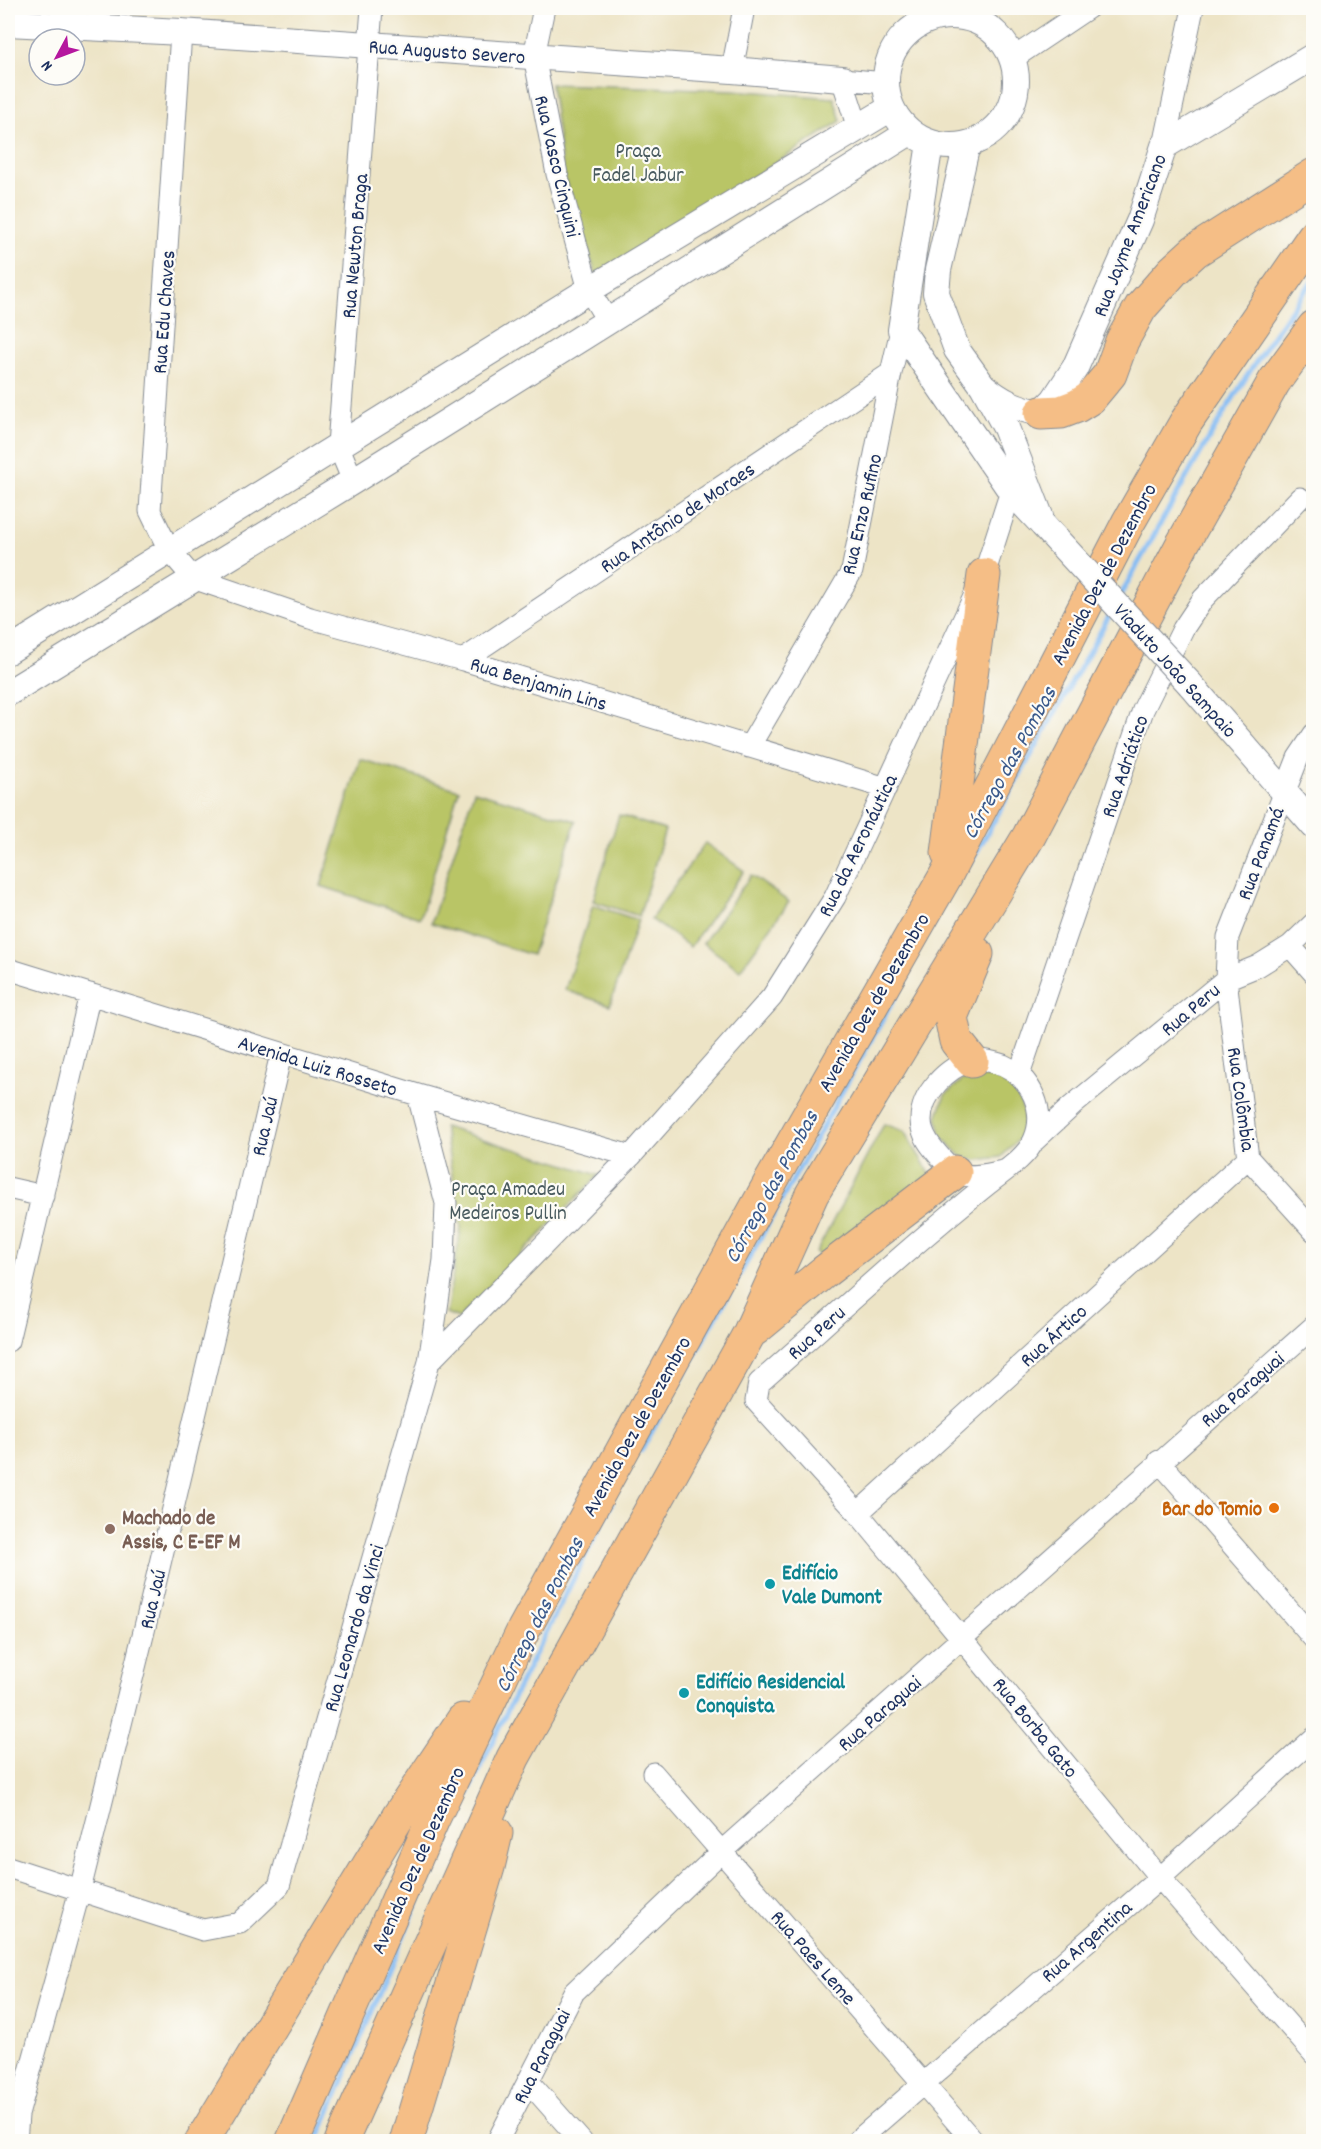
<svg xmlns="http://www.w3.org/2000/svg" width="1321" height="2149" font-family="Dekko,sans-serif">
  <rect width="100%" height="100%" fill="#fdfcf7"/>
  <filter id="ink" filterUnits="userSpaceOnUse"><feTurbulence type="fractalNoise" baseFrequency=".0167" numOctaves="2"/><feDisplacementMap in="SourceGraphic" scale="12" xChannelSelector="R" yChannelSelector="G"/><feConvolveMatrix kernelMatrix="1 2 1 2 8 2 1 2 1" color-interpolation-filters="sRGB"/></filter>
  <filter id="wash" filterUnits="userSpaceOnUse"><feTurbulence type="fractalNoise" baseFrequency=".008" numOctaves="4" result="noise"/><feDisplacementMap in="SourceGraphic" scale="24" xChannelSelector="R" yChannelSelector="G"/><feGaussianBlur stdDeviation="1.35" result="paint"/><feColorMatrix in="noise" values="0 0 0 0 0 0 0 0 0 0 0 0 0 0 0 0 0 1.4 0 .05"/><feComposite in="paint" operator="in"/></filter>
  <g filter="url(#wash)">
    <rect width="100%" height="100%" fill="#ede4c6"/>
    <!-- green -->
    <path fill="#b9c566" stroke="#6a7a62" stroke-width="1.5" d="M551 84 733 90 834 98 841 121 597 278 563 173Z
      M360 759 459 790 420 918 321 886Z
      M474 791 576 821 532 955 431 923Z
      M619 815 665 830 639 916 593 901Z
      M705 843 744 871 690 947 651 919Z
      M751 875 789 902 740 970 703 943Z
      M593 905 638 920 610 1005 565 990Z
      M988 1076 1006 1083 1019 1098 1024 1114 1021 1137 1001 1157 977 1160 962 1157 941 1136 937 1117 945 1095 965 1078Z
      M884 1124 904 1131 934 1180 826 1258 816 1253Z
      M444 1127 599 1175 459 1318 446 1313 461 1228Z"/>
    <g fill="none" stroke-linecap="round" stroke-linejoin="round">
      <!-- stream -->
      <path stroke="#84bcf4" stroke-width="5" d="M1119 598C1180 489 1238 379 1314 279
        M971 862 1112 611
        M641 1451 902 985
        M317 2142 425 1885 516 1692 612 1503"/>
    </g>
  </g>
  <g filter="url(#ink)">
    <g fill="none" stroke-linecap="round" stroke-linejoin="round">
      <!-- minor casing -->
      <g stroke="#848a92" stroke-width="23">
        <path id="minor" d="M544 8 534 56 557 174 589 290 607 320
          M181 32 150 511 169 550 193 578 310 618 463 660 886 788
          M1012 59 1088 8
          M732 70 744 8
          M858 128 842 79 885 83
          M1164 146 1193 8
          M353 481 338 445 372 8
          M463 660 891 373
          M1314 734 1298 758 1228 937 1226 979 1248 1158 1314 1231
          M749 747 852 571 891 373 901 330
          M1290 946 1314 973
          M8 969 418 1095 631 1156
          M1019 1075 1143 710 1183 629 1203 599 1300 498
          M418 1095 446 1203 444 1260 429 1362
          M1034 1141 1072 1106 1226 979 1258 966 1290 946 1314 923
          M1004 1171C990 1173 968 1180 955 1172 950 1169 946 1163 942 1159 932 1148 921 1135 921 1120 921 1094 947 1067 971 1061 980 1059 994 1062 1003 1065 1031 1077 1047 1111 1034 1140 1026 1158 1003 1172 988 1184 909 1247 835 1316 759 1383L756 1401 858 1513 1160 1878 1314 2054
          M8 1188 43 1196
          M8 1341 90 994
          M1159 1461 1314 1639
          M858 1513 1248 1158
          M653 1773 974 2142
          M8 1867 203 1930 240 1923 279 1886 429 1362 631 1156 772 997 835 897 984 575 1011 491
          M528 2081 582 2142
          M16 2142 18 2115 80 1890 144 1631 281 1054
          M497 2142 574 1992 722 1851 1314 1326
          M856 2142 1160 1878 1314 1738"/>
      </g>
      <!-- tertiary casing -->
      <g stroke="#848a92" stroke-width="28">
        <path id="tertiary" d="M886 81a65 65 0 1 1 130 0a65 65 0 1 1-130 0Z
          M8 23 181 32 732 70 842 79
          M930 143 901 330 1011 491 1043 525
          M967 144 938 270 936 293 957 350 983 386 1006 428 1040 516
          M983 386C1001 401 1017 409 1041 413L1054 400 1075 368 1140 220 1164 146 1314 56
          M8 651 589 290 891 108
          M1190 684 1314 826
          M8 693 353 481 910 132"/>
      </g>
      <!-- trunk casing -->
      <g stroke="#848a92" stroke-width="35">
        <path id="trunk" d="M1041 413 1061 412 1077 406 1090 398 1110 374 1122 341 1141 307 1173 271 1195 251 1314 175
          M948 853 984 575
          M972 1061 956 1041 951 1017 977 954
          M755 1329 824 1272 955 1172
          M201 2142 398 1817 463 1720
          M292 2142 433 1819 524 1629 770 1183 945 877 1128 523 1186 422 1314 236
          M341 2142 513 1758 749 1334 812 1194 1029 836 1183 543 1274 382 1314 327
          M406 2142 488 1867 496 1833"/>
      </g>
      <!-- minor -->
      <use href="#minor" stroke="#fff" stroke-width="21"/>
      <!-- tertiary -->
      <use href="#tertiary" stroke="#fff" stroke-width="26"/>
      <!-- trunk -->
      <use href="#trunk" stroke="#f5be86" stroke-width="33"/>
      <!-- tertiary-bridge casing -->
      <g stroke="#848a92" stroke-width="28" stroke-linecap="butt">
        <path id="tertiary-bridge" d="M1043 525 1190 684"/>
      </g>
      <!-- tertiary-bridge -->
      <use href="#tertiary-bridge" stroke="#fff" stroke-width="26"/>
    </g>
  </g>
  <!-- markers -->
  <circle fill="#e8710a" stroke="#fdfcf7" stroke-width="2" cx="1274" cy="1508" r="6"/>
  <circle fill="#8d6e63" stroke="#fdfcf7" stroke-width="2" cx="110" cy="1529" r="6"/>
  <g fill="#0f9aa8" stroke="#fdfcf7" stroke-width="2">
    <circle cx="770" cy="1584" r="6"/>
    <circle cx="684" cy="1693" r="6"/>
  </g>
  <g text-anchor="middle" stroke-width="4.5" stroke-linejoin="round" paint-order="stroke">
    <!-- street labels -->
    <g font-size="21" fill="#1b2f5e" stroke="#fdfcf7">
      <text transform="translate(447 51) rotate(4)" y="7">Rua Augusto Severo</text>
      <text transform="translate(558 166) rotate(77)" y="7">Rua Vasco Cinquini</text>
      <text transform="translate(1129 235) rotate(-69)" y="7">Rua Jayme Americano</text>
      <text transform="translate(354 246) rotate(-85)" y="7">Rua Newton Braga</text>
      <text transform="translate(163 312) rotate(-86)" y="7">Rua Edu Chaves</text>
      <text transform="translate(861 514) rotate(-77)" y="7">Rua Enzo Rufino</text>
      <text transform="translate(677 517) rotate(-34)" y="7">Rua Antônio de Moraes</text>
      <text transform="translate(1103 574) rotate(-62)" y="7">Avenida Dez de Dezembro</text>
      <text transform="translate(1176 670) rotate(48)" y="7">Viaduto João Sampaio</text>
      <text transform="translate(539 683) rotate(17)" y="7">Rua Benjamin Lins</text>
      <text transform="translate(1124 766) rotate(-71)" y="7">Rua Adriático</text>
      <text transform="translate(857 845) rotate(-64)" y="7">Rua da Aeronáutica</text>
      <text transform="translate(1260 853) rotate(-69)" y="7">Rua Panamá</text>
      <text transform="translate(873 1002) rotate(-60)" y="7">Avenida Dez de Dezembro</text>
      <text transform="translate(1190 1009) rotate(-40)" y="7">Rua Peru</text>
      <text transform="translate(318 1065) rotate(17)" y="7">Avenida Luiz Rosseto</text>
      <text transform="translate(1242 1099) rotate(82)" y="7">Rua Colômbia</text>
      <text transform="translate(264 1126) rotate(-77)" y="7">Rua Jaú</text>
      <text transform="translate(816 1332) rotate(-42)" y="7">Rua Peru</text>
      <text transform="translate(1053 1335) rotate(-42)" y="7">Rua Ártico</text>
      <text transform="translate(1242 1389) rotate(-41)" y="7">Rua Paraguai</text>
      <text transform="translate(636 1426) rotate(-61)" y="7">Avenida Dez de Dezembro</text>
      <text transform="translate(152 1599) rotate(-77)" y="7">Rua Jaú</text>
      <text transform="translate(353 1628) rotate(-74)" y="7">Rua Leonardo da Vinci</text>
      <text transform="translate(879 1713) rotate(-41)" y="7">Rua Paraguai</text>
      <text transform="translate(1036 1727) rotate(51)" y="7">Rua Borba Gato</text>
      <text transform="translate(417 1860) rotate(-66)" y="7">Avenida Dez de Dezembro</text>
      <text transform="translate(1086 1941) rotate(-41)" y="7">Rua Argentina</text>
      <text transform="translate(814 1957) rotate(49)" y="7">Rua Paes Leme</text>
      <text transform="translate(541 2056) rotate(-63)" y="7">Rua Paraguai</text>
    </g>
    <!-- park labels -->
    <g font-size="21" fill="#4a5c60" stroke="#fdfcf7">
      <text x="638" y="157">Praça<tspan x="638" dy="24">Fadel Jabur</tspan></text>
      <text x="508" y="1195">Praça Amadeu<tspan x="508" dy="24">Medeiros Pullin</tspan></text>
    </g>
    <!-- food labels -->
    <g font-size="21" font-weight="bold" fill="#c56008" stroke="#fdfcf7" text-anchor="end">
      <text x="1262" y="1515">Bar do Tomio</text>
    </g>
    <!-- education labels -->
    <g font-size="21" font-weight="bold" fill="#785e54" stroke="#fdfcf7" text-anchor="start">
      <text x="122" y="1524">Machado de<tspan x="122" dy="24">Assis, C E-EF M</tspan></text>
    </g>
    <!-- culture labels -->
    <g font-size="21" font-weight="bold" fill="#0d838f" stroke="#fdfcf7" text-anchor="start">
      <text x="782" y="1579">Edifício<tspan x="782" dy="24">Vale Dumont</tspan></text>
      <text x="696" y="1688">Edifício Residencial<tspan x="696" dy="24">Conquista</tspan></text>
    </g>
    <!-- water labels -->
    <g font-size="22" font-style="italic" fill="#3a598b" stroke="#fdfcf7">
      <text transform="translate(1008 762) rotate(-61)" y="8">Córrego das Pombas</text>
      <text transform="translate(770 1186) rotate(-61)" y="8">Córrego das Pombas</text>
      <text transform="translate(538 1614) rotate(-63)" y="8">Córrego das Pombas</text>
    </g>
  </g>
  <!-- margin -->
  <rect width="1321" height="2149" fill="none" stroke="#fdfcf7" stroke-width="30"/>
  <!-- north arrow -->
  <g transform="translate(57 57) rotate(229)"><circle r="28" fill="#fdfcf7" stroke="#a3aaba" stroke-width="1.5"/>
  <path d="M0-4.5L10 22L0 15L-10 22Z" fill="#b5179e"/>
  <text y="-9" font-size="16" font-weight="bold" text-anchor="middle" fill="#1b2f5e">N</text>
  </g>
</svg>
